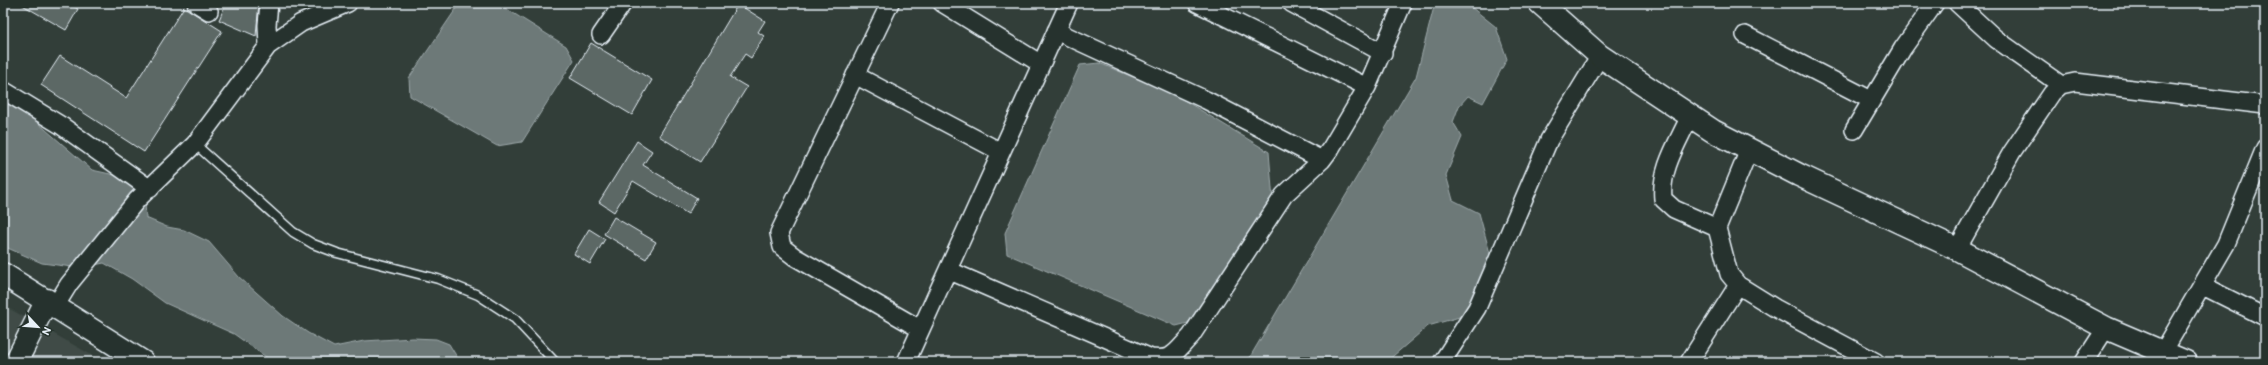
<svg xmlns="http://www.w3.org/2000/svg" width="2268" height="365" font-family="Itim,sans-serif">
  <rect width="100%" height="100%" fill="#323e39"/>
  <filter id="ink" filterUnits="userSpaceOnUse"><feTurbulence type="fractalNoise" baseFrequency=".025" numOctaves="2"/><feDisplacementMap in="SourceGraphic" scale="8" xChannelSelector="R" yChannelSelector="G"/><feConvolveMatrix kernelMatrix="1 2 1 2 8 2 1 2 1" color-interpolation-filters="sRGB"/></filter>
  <g filter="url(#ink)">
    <!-- built -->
    <path fill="#3f4b46" d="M3 305 104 362H3Z"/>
    <!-- water -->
    <path fill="#6d7978" stroke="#9ea9ab" d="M460 3H497L566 46 574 60 522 142 497 146 410 96 409 78Z
      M1435 3H1466L1496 27 1507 59 1483 103 1468 96 1459 106 1453 122 1462 137 1446 175 1453 200 1479 213 1491 257 1463 316 1428 326 1386 362H1247L1416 77Z
      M1099 63 1174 94 1269 152 1273 201 1188 323 1176 326 1007 254 1005 233 1080 65Z
      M3 100 30 116 92 170 124 177 140 190 145 203 146 218 167 227 184 230 209 242 239 277 283 316 308 333 334 347 364 341 413 338 436 339 449 344 460 362H273L234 334 165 303 132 279 104 263 80 268 42 263 3 246Z"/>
    <!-- building -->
    <path fill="#5c6865" stroke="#e8f1f8" d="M19 3H67L78 9 66 30Z
      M226 3H259L256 36 219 20Z
      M738 4 765 21 758 32 764 36 751 58 745 54 730 77 747 87 700 162 659 136Z
      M184 7 222 31 144 152 41 85 60 56 126 98Z
      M591 43 652 80 632 115 570 78Z
      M637 141 652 151 643 165 697 198 688 214 633 181 614 212 599 202Z
      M614 217 656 242 646 259 604 234Z
      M589 229 605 239 590 264 574 254Z"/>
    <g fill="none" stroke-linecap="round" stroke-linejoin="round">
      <!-- lane casing -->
      <g stroke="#e8f1f8" stroke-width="11">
        <path id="lane" d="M195 144 293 232 313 244 337 253 438 279 478 295 515 319 555 362"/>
      </g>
      <!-- street casing -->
      <g stroke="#e8f1f8" stroke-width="20">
        <path id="street" d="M196 3 209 11
          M890 3 779 233 782 247 795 257 920 329
          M942 3 1041 64
          M1197 3 1367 87
          M1291 3 1383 53
          M1957 3 1996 39 2061 85
          M1056 31 1206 100 1322 160
          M601 35 623 3
          M1745 35 1871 100
          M268 46 267 25 269 3
          M855 75 1001 152
          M3 90 62 126 150 189
          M1689 118C1677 144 1660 170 1663 199L1674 209 1717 228
          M1854 130 1903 48 1935 3
          M1749 150 1717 228 1729 274 1738 285 1775 308 1876 362
          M1957 249 2012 152 2052 93 2061 85 2075 82 2265 105
          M948 270 1151 358C1174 361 1176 351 1191 336L1284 195 1322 160 1331 148 1367 87 1403 3
          M2203 286 2265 317
          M56 305 69 284 137 200 195 144 268 46 301 23 348 3
          M2163 352 2226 244 2265 148
          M906 362 1069 3
          M1442 362 1477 308 1549 140 1600 56
          M1689 362 1738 285
          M2084 362 2106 328"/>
      </g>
      <!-- secondary casing -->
      <g stroke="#e8f1f8" stroke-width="25">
        <path id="secondary" d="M1540 3 1600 56 1713 131 1799 175 1957 249 2106 328 2186 362
          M3 274 143 362
          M16 362 47 300"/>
      </g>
      <!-- lane -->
      <use href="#lane" stroke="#26332d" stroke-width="8"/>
      <!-- street -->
      <use href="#street" stroke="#26332d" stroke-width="17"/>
      <!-- secondary -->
      <use href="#secondary" stroke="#26332d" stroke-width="22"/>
    </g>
  </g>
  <!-- margin -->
  <rect width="2268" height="365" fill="none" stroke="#26332d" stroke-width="16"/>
  <rect x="8" y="8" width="2252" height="349" fill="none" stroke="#e8f1f8" stroke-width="1.5" filter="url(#ink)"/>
  <!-- north arrow -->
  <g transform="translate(38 327) rotate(116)" stroke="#26332d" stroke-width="3" paint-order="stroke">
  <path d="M0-3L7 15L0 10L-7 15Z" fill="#e8f1f8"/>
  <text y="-6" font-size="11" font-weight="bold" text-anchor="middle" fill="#e8f1f8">N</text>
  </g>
</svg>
